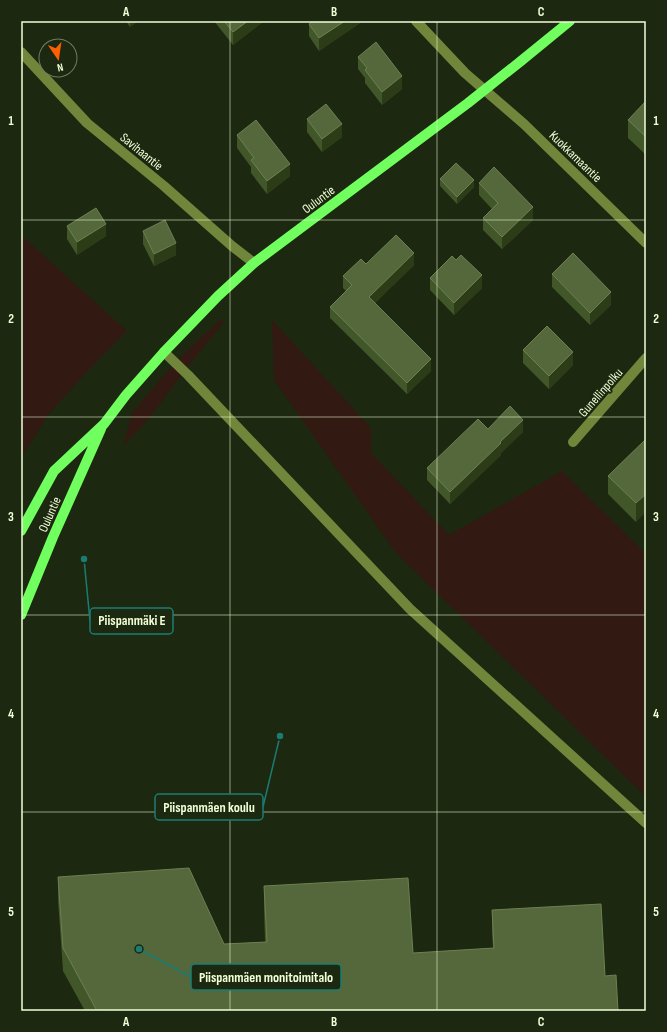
<svg xmlns="http://www.w3.org/2000/svg" width="667" height="1032" font-family="'Sofia Sans Condensed',sans-serif">
  <rect width="100%" height="100%" fill="#1d2810"/>
  <!-- green -->
  <path fill="#321a13" d="M21 235 127 331 92 366 48 415 21 458Z
    M221 319 224 322 186 369 148 420 123 446 132 413 176 361Z
    M272 320 371 428V453L449 535 562 471 646 554V797L396 553 274 380Z"/>
  <g fill="none" stroke-linecap="round" stroke-linejoin="round">
    <!-- minor -->
    <path stroke="#70873b" stroke-width="10" d="M416 21 465 73 524 124 646 243
      M21 52 87 123 164 186 232 246 254 263
      M164 352 188 375 410 609 646 823
      M573 442 646 358"/>
    <!-- major -->
    <path stroke="#70ff5e" stroke-width="10" d="M21 531 54 471 104 424 126 395 164 352 218 296 254 263 468 103 521 61 570 21
      M21 615 53 537 101 429"/>
  </g>
  <!-- wall -->
  <path fill="#415629" d="M126 21H138L130 27Z
    M214 21H264L233 45Z
    M363 21 319 51 309 36V24Z
    M358 57 402 89 382 105 365 83V78L358 69Z
    M646 101V155L628 138V120Z
    M307 119 342 137 322 152 307 132Z
    M237 135 290 176 267 194 251 173V167L237 148Z
    M440 179 474 187 457 204 440 186Z
    M479 183 533 220 502 249 483 230V218L492 209 479 195Z
    M67 226 106 236 77 255 67 239Z
    M143 231 176 255 154 266 143 244Z
    M366 264 414 265 375 303 431 371 407 394 330 318V307L346 291 343 288V276Z
    M552 274 611 305 590 325 552 287Z
    M430 278 482 288 454 315 430 290Z
    M523 350 573 365 549 389 523 363Z
    M488 429 523 432 501 453V455L450 504 427 480V468Z
    M646 439 636 522 608 494V476Z
    M58 877 224 944 265 942 264 909V886L413 953 493 948 492 933V910L605 976 618 1011H85L63 971 58 900Z"/>
  <!-- shaded-wall -->
  <path fill="#2b3c17" d="M130 21H138L130 27Z
    M248 21H264L233 45V32Z
    M345 21H363L319 51V38Z
    M402 76V89L382 105V92Z
    M342 124V137L322 152V139Z
    M290 164V176L267 194V181Z
    M474 180V187L457 204V197Z
    M533 207V220L502 249V237Z
    M106 224V236L77 255V242Z
    M176 243V255L154 266V254Z
    M414 253V265L369 309V297Z
    M482 275V288L454 315V303Z
    M611 292V305L590 325V313Z
    M573 352V365L549 389V376Z
    M431 359V371L407 394V383Z
    M523 420V432L501 453V455L450 504V492Z
    M646 494V512L636 522V503Z"/>
  <!-- building -->
  <path fill="#54683c" stroke="#6c8054" d="M224 21H248L233 32Z
    M313 21H345L319 38 309 24Z
    M376 42 402 76 382 92 365 70 367 68 358 57Z
    M646 101V137L628 120Z
    M326 104 342 124 322 139 307 119Z
    M256 120 290 164 267 181 251 160 254 158 237 135Z
    M456 163 474 180 457 197 440 179Z
    M494 167 533 207 502 237 483 218 498 203 479 183Z
    M96 208 106 224 77 242 67 226Z
    M165 220 176 243 154 254 143 231Z
    M396 235 414 253 369 297 431 359 407 383 330 307 352 285 343 276 361 259 366 264Z
    M573 253 611 292 590 313 552 274Z
    M461 255 482 275 454 303 430 278 452 256 456 260Z
    M547 326 573 352 549 376 523 350Z
    M510 406 523 420 500 442 501 443 450 492 427 468 478 419 488 429Z
    M646 439V494L636 503 608 476Z
    M189 868 224 944 267 942 264 886 408 878 413 953 494 948 492 910 601 904 605 976 616 975 618 1011H97L63 948 58 877Z"/>
  <!-- grid -->
  <path fill="none" stroke="#f0ffd7" stroke-width="1" stroke-opacity="0.55" d="M230 21V1011M437 21V1011M21 220H646M21 417H646M21 615H646M21 812H646"/>
  <g text-anchor="middle" stroke-width="4" stroke-linejoin="round" paint-order="stroke">
    <!-- street labels -->
    <g font-size="13" fill="#f0ffd7" stroke="#1d2810">
      <text transform="translate(142 151) rotate(39)" y="5">Savihaantie</text>
      <text transform="translate(576 156) rotate(44)" y="5">Kuokkamaantie</text>
      <text transform="translate(318 199) rotate(-37)" y="5">Ouluntie</text>
      <text transform="translate(600 392) rotate(-49)" y="5">Gunellinpolku</text>
      <text transform="translate(49 514) rotate(-66)" y="5">Ouluntie</text>
    </g>
  </g>
  <!-- callouts -->
  <path fill="none" stroke="#1a7d73" stroke-width="1.5" d="M84 559L90 621M280 736L263 807M139 949L191 977"/>
  <g fill="#1a7d73" stroke="#1d2810" stroke-width="1.5">
    <circle cx="84" cy="559" r="4"/>
    <circle cx="280" cy="736" r="4"/>
    <circle cx="139" cy="949" r="4"/>
  </g>
  <g fill="#1d2810" stroke="#1a7d73" stroke-width="1.5">
    <rect x="90" y="608" width="83" height="26" rx="4"/>
    <rect x="155" y="794" width="108" height="26" rx="4"/>
    <rect x="191" y="964" width="150" height="26" rx="4"/>
  </g>
  <g font-size="14" text-anchor="middle" font-weight="bold" fill="#f0ffd7">
    <text x="132" y="625">Piispanmäki E</text>
    <text x="209" y="812">Piispanmäen koulu</text>
    <text x="266" y="982">Piispanmäen monitoimitalo</text>
  </g>
  <!-- border -->
  <rect width="667" height="1032" fill="none" stroke="#1d2810" stroke-width="44"/>
  <!-- north arrow -->
  <g transform="translate(58 58) rotate(167)"><circle r="19" fill="#1d2810" stroke="#717e60"/>
  <path d="M0-3L7 15L0 10L-7 15Z" fill="#ff5f03"/>
  <text y="-6" font-size="11" font-weight="bold" text-anchor="middle" fill="#f0ffd7">N</text>
  </g>
  <rect x="22" y="22" width="623" height="988" fill="none" stroke="#f0ffd7" stroke-width="1.5"/>
  <g font-size="13" text-anchor="middle" font-weight="bold" fill="#f0ffd7">
    <text x="126" y="16">A</text>
    <text x="334" y="16">B</text>
    <text x="541" y="16">C</text>
    <text x="11" y="125">1</text>
    <text x="656" y="125">1</text>
    <text x="11" y="323">2</text>
    <text x="656" y="323">2</text>
    <text x="11" y="521">3</text>
    <text x="656" y="521">3</text>
    <text x="11" y="718">4</text>
    <text x="656" y="718">4</text>
    <text x="11" y="916">5</text>
    <text x="656" y="916">5</text>
    <text x="126" y="1026">A</text>
    <text x="334" y="1026">B</text>
    <text x="541" y="1026">C</text>
  </g>
</svg>
